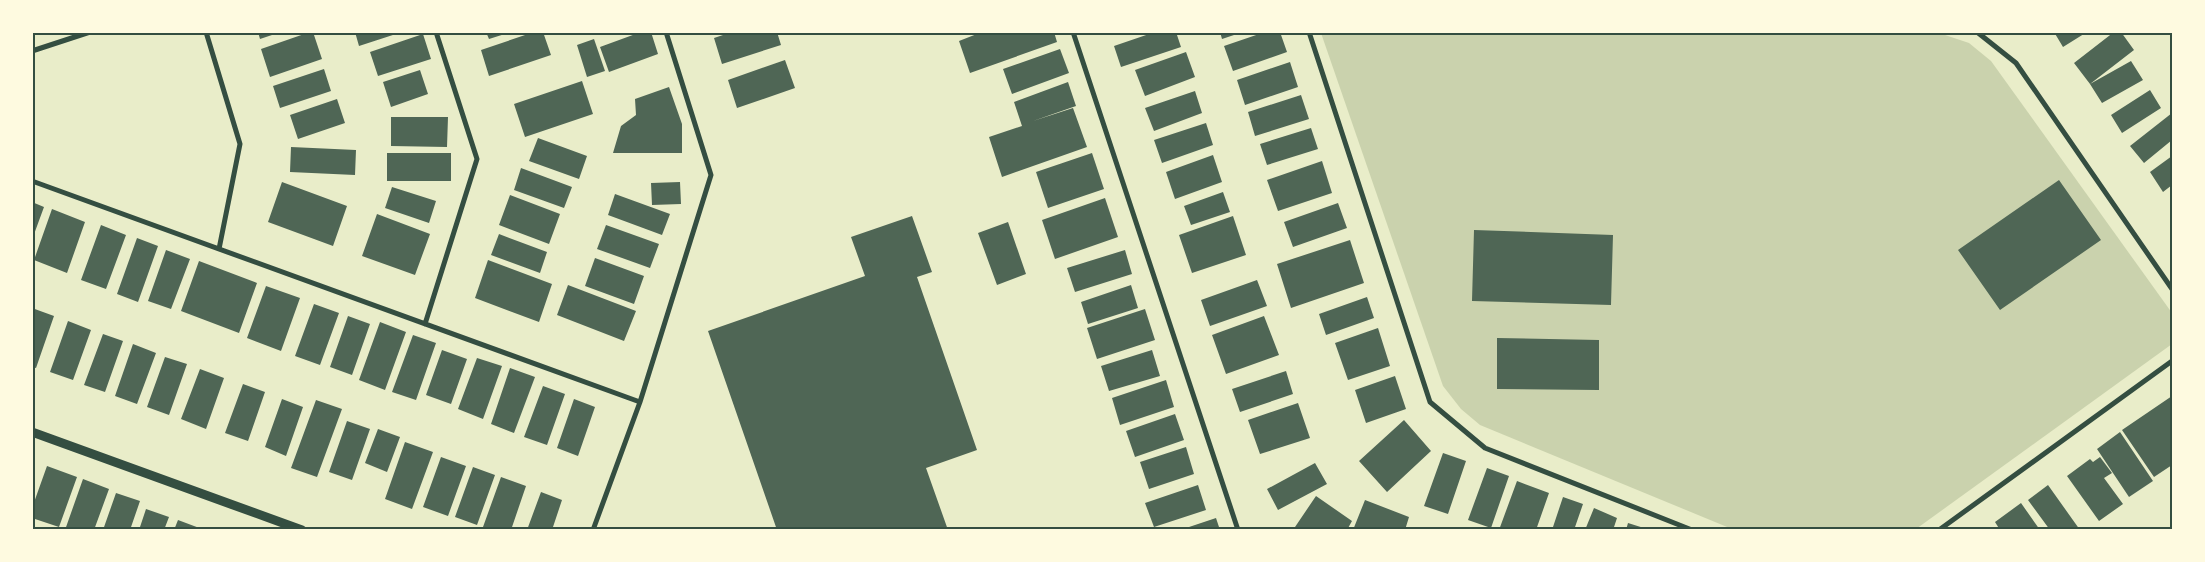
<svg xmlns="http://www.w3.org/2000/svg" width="2205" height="562" font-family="Helvetica,sans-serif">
  <rect width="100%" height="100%" fill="#e9edc9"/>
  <!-- green -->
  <path fill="#cad2ad" d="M1936 32 1969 43 1991 61 2172 313V344L1916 529H1732L1480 425 1461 409 1443 386 1321 33Z"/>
  <!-- building -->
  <path fill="#4f6655" d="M258 32H278V33L260 39Z
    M310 32H313L322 59 270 77 261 49Z
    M355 32H399V33L359 46Z
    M486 32H508V33L489 39Z
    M534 32H543L551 55 489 76 481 50Z
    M641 32H651L658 54 609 72 600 47Z
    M732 32H777L781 45 722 64 714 38Z
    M982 32H1054L1057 42 970 73 959 41Z
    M1155 32H1176L1181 47 1121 67 1114 46Z
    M1220 32H1240V33L1222 39Z
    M1265 32H1280L1287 52 1233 71 1224 46Z
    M2054 32H2087L2063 47Z
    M2114 32H2121L2134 50 2090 84 2074 63Z
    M423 34 431 59 378 76 370 52Z
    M594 39 605 71 587 77 577 45Z
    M1060 49 1069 73 1012 94 1003 69Z
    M1186 52 1195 77 1145 96 1135 70Z
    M785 60 795 88 737 108 728 80Z
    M2131 61 2143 80 2102 103 2090 84Z
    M1290 62 1298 87 1245 105 1237 80Z
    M324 69 331 91 280 108 273 86Z
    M420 70 428 94 391 107 383 82Z
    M582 81 593 114 525 137 514 104Z
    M1068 82 1076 106 1033 121 1073 108 1087 147 1002 177 989 137 1022 126 1014 102Z
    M669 87 682 124V153H613L621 126 636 115 635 99Z
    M2150 90 2161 108 2122 133 2111 115Z
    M1195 91 1202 113 1154 131 1145 108Z
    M1301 95 1309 119 1255 136 1248 112Z
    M337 99 345 123 298 139 290 115Z
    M2172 113V140L2144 163 2130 146Z
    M391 117H448L447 147 391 146Z
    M1206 123 1213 145 1162 163 1154 140Z
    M1311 128 1318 149 1267 165 1260 144Z
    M538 138 587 156 579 179 529 161Z
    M291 147 356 150 355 175 290 172Z
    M387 153H451V181H387Z
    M1092 153 1104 189 1048 208 1036 172Z
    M1213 155 1222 182 1175 199 1166 172Z
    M2172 156V185L2163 192 2150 172Z
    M1322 161 1332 193 1278 211 1267 180Z
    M521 168 572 187 564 208 514 190Z
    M2059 180 2101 240 2000 310 1958 250Z
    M282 182 347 206 333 246 268 222Z
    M680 182 681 204 652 205 651 183Z
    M392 187 436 201 429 223 385 208Z
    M1223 192 1230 212 1191 225 1184 206Z
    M615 194 670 214 662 235 608 215Z
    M510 195 560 214 549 244 499 225Z
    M1105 198 1118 237 1055 259 1042 220Z
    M32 202 44 207 33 237H32Z
    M1338 203 1347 228 1293 247 1284 222Z
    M52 209 85 222 67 273 34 260Z
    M377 214 430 234 415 275 362 256Z
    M912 216 932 272 917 277 977 450 926 468 948 530H777L708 331 865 276 851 237Z
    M1233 216 1246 255 1192 273 1179 235Z
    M1008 222 1026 274 997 285 978 233Z
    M101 225 126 235 106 289 81 280Z
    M606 225 659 244 650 268 597 249Z
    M1474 230 1613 235 1611 305 1472 301Z
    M499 234 547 252 540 273 491 255Z
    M137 238 158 246 138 302 117 294Z
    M1350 240 1364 283 1291 308 1277 264Z
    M166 250 190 259 171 309 148 301Z
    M1125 250 1132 274 1075 292 1067 268Z
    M595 258 644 276 634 304 585 286Z
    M488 260 552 284 539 322 475 298Z
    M199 261 257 283 239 333 181 311Z
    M1257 280 1267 306 1210 326 1201 300Z
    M568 285 636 311 624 341 557 315Z
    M1131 285 1138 308 1088 324 1081 302Z
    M266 286 300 298 281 351 247 338Z
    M1367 297 1374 318 1326 335 1319 314Z
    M314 304 339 313 320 365 295 356Z
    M32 308 54 316 36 368 32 367Z
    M1145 309 1155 340 1097 359 1087 328Z
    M348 316 370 324 352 375 330 367Z
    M1264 316 1279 355 1226 374 1212 335Z
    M68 321 91 330 73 380 50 372Z
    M380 322 406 332 385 390 359 380Z
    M1378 328 1390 366 1348 380 1335 343Z
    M103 334 123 341 105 392 84 385Z
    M413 335 436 343 416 400 392 392Z
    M1497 338 1599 340V390L1497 389Z
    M133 344 156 353 137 404 115 396Z
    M442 350 467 359 451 404 426 395Z
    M1152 350 1160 376 1109 391 1101 366Z
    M165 357 187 364 169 415 147 407Z
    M477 358 502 366 483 419 458 409Z
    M510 368 535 377 514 433 491 424Z
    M200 369 224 378 206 429 181 419Z
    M1286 371 1293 394 1240 412 1232 389Z
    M1395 376 1406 409 1366 423 1355 390Z
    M1166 380 1174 407 1120 425 1112 398Z
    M243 384 265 392 248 441 225 433Z
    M543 386 565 394 547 445 524 437Z
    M2172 396V465L2154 477 2122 430Z
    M282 399 303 407 286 456 265 447Z
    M574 399 595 407 578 456 557 448Z
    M316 400 342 409 317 477 291 468Z
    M1298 403 1310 438 1260 454 1248 420Z
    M1175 414 1184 440 1135 457 1126 431Z
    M1404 420 1431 451 1387 492 1359 461Z
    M347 421 370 429 352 480 329 472Z
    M378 429 400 437 387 472 365 463Z
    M2120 432 2153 481 2129 497 2097 449Z
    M405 442 433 452 412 509 385 499Z
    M1186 447 1194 474 1149 489 1140 462Z
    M1443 453 1466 461 1448 514 1424 506Z
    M441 457 466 466 448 516 423 507Z
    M2100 457 2112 473 2104 478 2123 504 2099 521 2067 476 2090 459 2093 462Z
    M1315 463 1327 484 1278 510 1267 489Z
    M47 466 77 477 59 527 32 518V508Z
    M473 467 495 475 477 525 455 517Z
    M1487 468 1509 476 1491 528 1468 520Z
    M501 477 526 486 511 530H489L483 527Z
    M83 479 109 489 94 530H65Z
    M1517 481 1549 493 1536 530H1499Z
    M1198 485 1206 510 1154 527 1145 503Z
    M2048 485 2080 530H2050L2028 500Z
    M541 492 562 500 552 530H527Z
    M116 493 140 501 130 530H103Z
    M1316 496 1352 521 1347 530H1293Z
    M1563 497 1583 504 1574 530H1552Z
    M1365 500 1409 517 1405 530H1353Z
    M2021 503 2040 530H2000L1995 522Z
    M1594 508 1617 518 1613 530H1585Z
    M146 509 169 517 164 530H139Z
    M1216 518 1220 530H1183V529Z
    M178 520 202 529V530H174Z
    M1628 523 1647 529V530H1626Z"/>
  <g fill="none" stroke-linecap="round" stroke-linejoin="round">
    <!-- minor -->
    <path stroke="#344e41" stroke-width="5" d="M206 32 240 144 219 249
      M1073 32 1238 530
      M1309 32 1430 402 1485 448 1692 530
      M1977 32 2016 63 2172 289
      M32 51 90 32
      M32 181 640 402
      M425 324 477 159 436 32
      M593 530 640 402 711 175 666 32
      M1939 530 2172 361"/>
    <!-- tertiary -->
    <path stroke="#344e41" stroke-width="9" d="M32 432 302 530"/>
  </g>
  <!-- border -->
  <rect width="2205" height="562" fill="none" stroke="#fefae0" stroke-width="68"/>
  <rect x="34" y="34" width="2137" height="494" fill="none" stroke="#344e41" stroke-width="2"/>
</svg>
